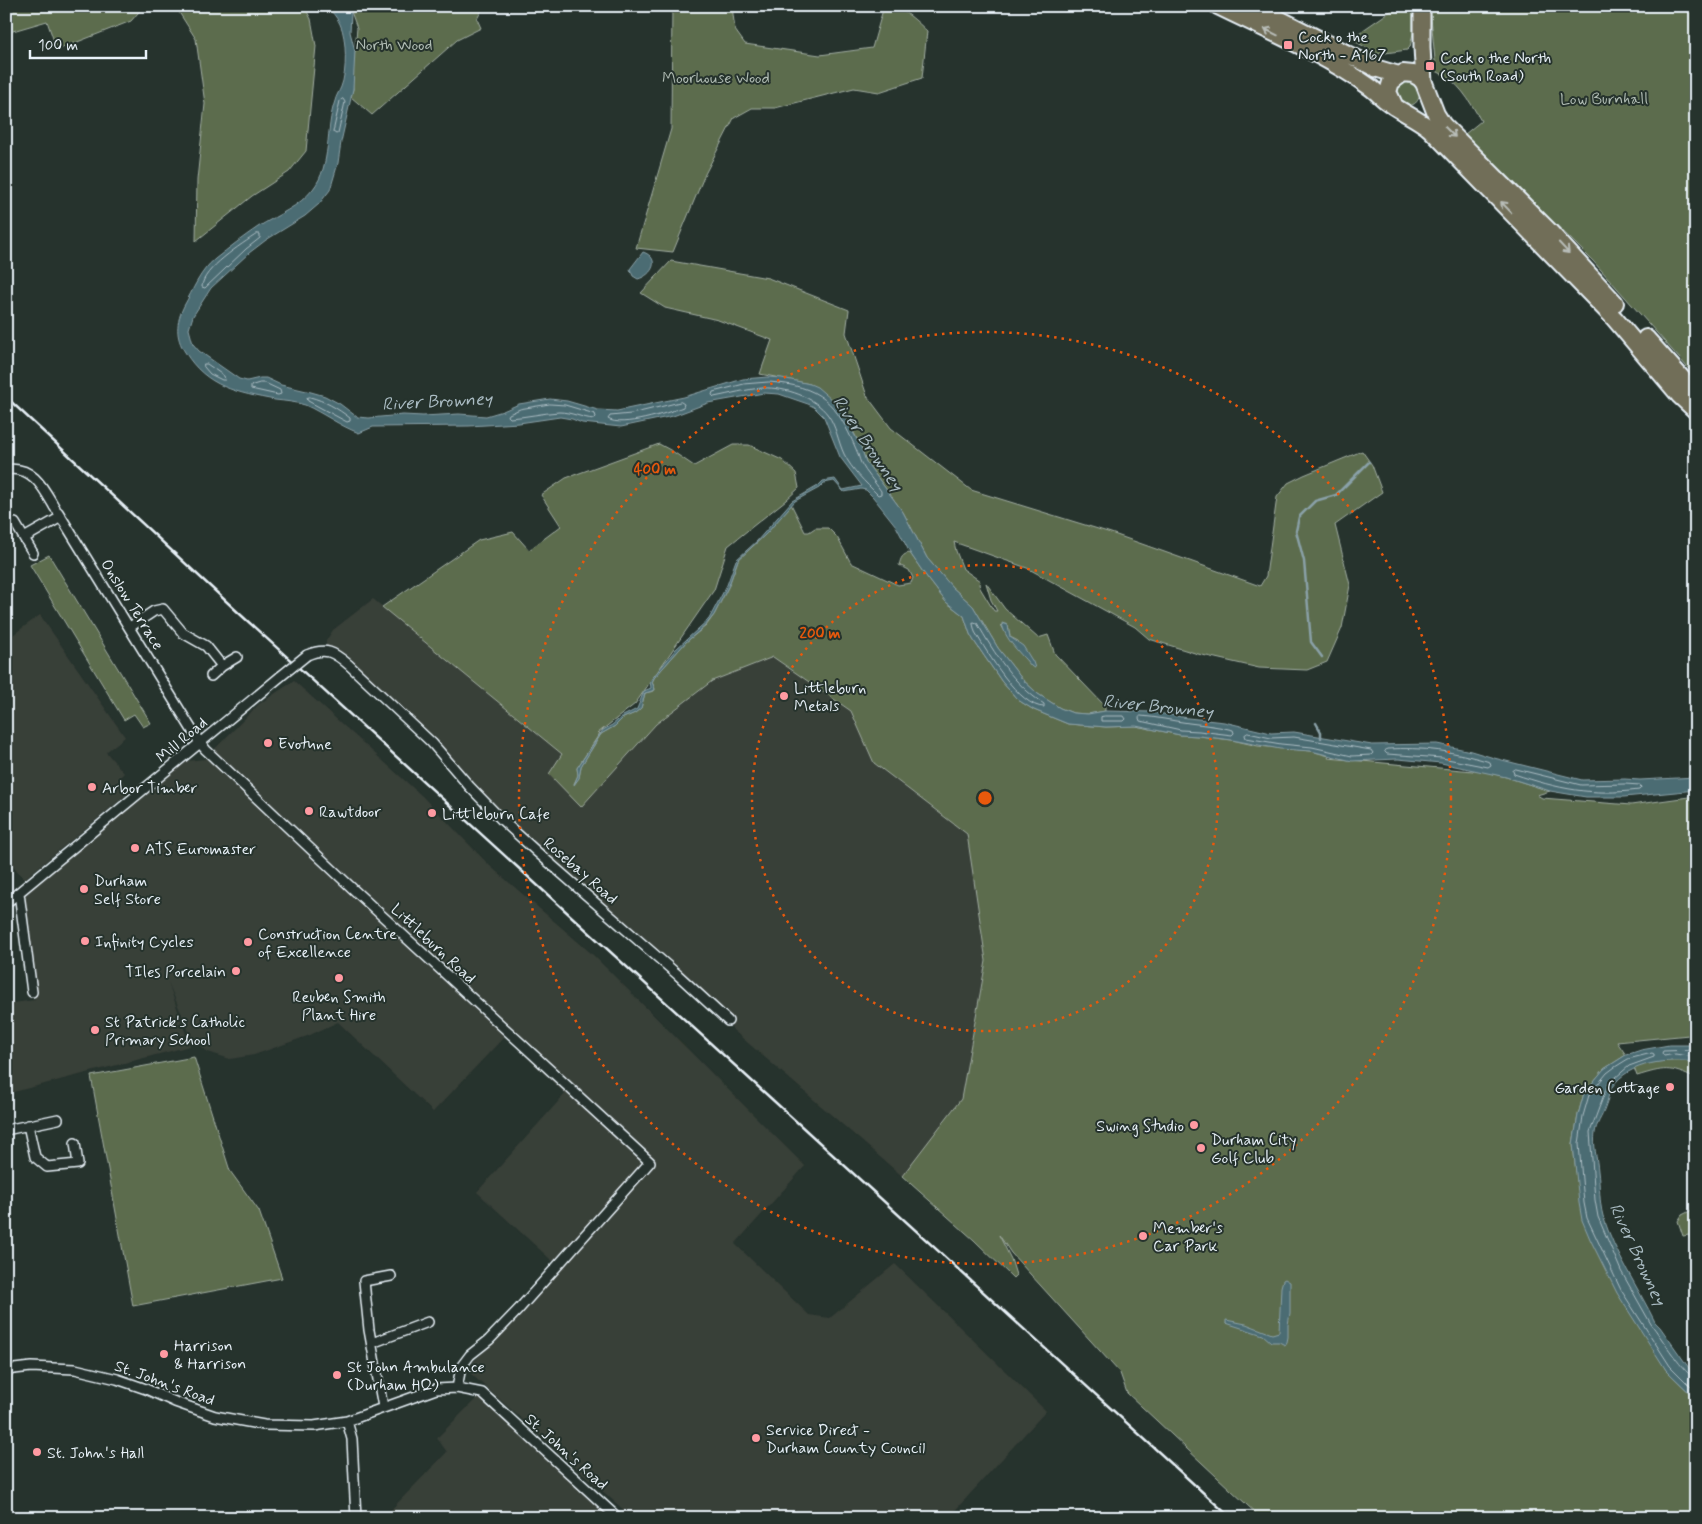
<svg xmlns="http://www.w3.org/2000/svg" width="1702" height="1524" font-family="Mynerve,sans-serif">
  <rect width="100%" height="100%" fill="#26332d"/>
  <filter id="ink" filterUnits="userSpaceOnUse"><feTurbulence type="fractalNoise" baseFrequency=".02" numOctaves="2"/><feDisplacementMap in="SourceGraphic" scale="10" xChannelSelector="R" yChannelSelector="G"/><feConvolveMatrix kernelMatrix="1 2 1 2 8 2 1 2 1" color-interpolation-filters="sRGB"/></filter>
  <g filter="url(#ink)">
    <!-- built -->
    <path fill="#393f38" d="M373 599 563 754 581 807 656 724 712 681 773 657 851 711 874 763 967 834 986 961 961 1099 902 1176 733 1030 727 1020 537 852 432 743 326 650V641L333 630Z
      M40 615 125 737 106 752 124 773 120 777 131 791 24 879 6 857V640Z
      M294 681 422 796 490 866 592 954 805 1166 735 1244 809 1315 830 1318 895 1264 1046 1411 948 1518H621L626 1512 471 1374V1364L507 1329 561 1269 477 1192 565 1094 505 1036 433 1112 338 1022 310 1035 254 1055 230 1059 208 1052 193 1041 168 982 190 1046 6 1094V1004L35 1000 22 896 187 761 205 759 259 704Z
      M482 1393 618 1518H383L447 1452 437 1438Z"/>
    <!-- green -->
    <path fill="#5c6c4e" stroke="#a2aea3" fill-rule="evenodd" d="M6 6H144L131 21 57 50 47 21 6 33Z
      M175 6H304L311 19 316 46 306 151 289 172 252 196 196 241 197 180 205 104 196 39Z
      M349 6H484L477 19 481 28 457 40 372 115 351 97 353 89 352 81 357 28Z
      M672 6H732L735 30 745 44 820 55 872 48 884 6C902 6 914 19 927 31L922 78 879 92 854 88 775 108H752L734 118 705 174 673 252 636 248 671 129Z
      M1398 6H1413V33L1410 47 1407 50 1378 54 1356 42 1353 37Z
      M1430 6H1696V377L1593 261 1465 134 1481 121C1470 101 1458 80 1436 71Z
      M1401 80 1416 82 1420 93C1418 106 1410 107 1399 104L1395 85Z
      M671 261 768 278 849 310 846 333 867 396 891 428 971 490 1111 533 1260 586 1266 576 1277 497 1288 483 1304 475 1362 451 1372 465 1382 492 1335 525 1350 585 1342 628 1327 662 1307 670 1259 668 1198 654 1149 639 1135 627 1027 568 954 542 956 551 963 569 980 581 979 584 980 588 994 611H997L991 600 986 583 1005 609 1038 638 1048 635 1055 654 1105 706V711L1088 714 1073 713 1060 708 1038 694 1022 679 998 648 973 606 952 587 927 558 903 512 866 462 861 447 844 413 810 384 760 374 772 340 718 320 665 308 641 293ZM1001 625H1008L1010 637 1018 641 1032 667 1012 643Z
      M659 444 672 451 694 466 733 445H749L782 460 796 473 799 488 786 500 728 546 714 590 676 645 635 704 598 733H600L577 768 578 775 574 784 579 778 581 766 601 734 615 726 623 718 635 713 641 708 645 693 654 691 655 689 652 682 654 678 686 642 706 626 714 615 729 585 738 560 767 533 791 504 805 532H809L815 528H828L837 537 851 563 898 585 911 583 913 578 909 570 899 565C901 558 902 554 910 553L923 572 946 602 964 616 970 634 974 641 1002 682 1018 700 1034 710 1068 724 1106 727 1136 726 1180 735 1199 736 1232 740 1258 746 1311 751 1329 756 1328 758 1473 771 1474 769 1506 777 1550 791 1537 795 1542 798 1631 805 1696 796V1037L1689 1035 1617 1042 1626 1055 1604 1069 1584 1093 1578 1115 1573 1144 1576 1172 1666 1370 1696 1399V1518H1261L1127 1393 1120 1373 1011 1253 999 1235 1011 1259 1016 1275 1013 1278 974 1240 902 1176 961 1099 986 961 967 834 874 763 851 711 773 657 712 681 656 724 581 807 549 774 562 754 382 607 479 540 513 532 529 550 561 526 541 495 566 478Z
      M49 555 151 723 143 727 134 714 124 720 30 565Z
      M194 1057 230 1171 259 1211 282 1278 133 1306 91 1076Z
      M1696 1057V1079C1669 1066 1664 1068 1637 1076L1632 1062Z
      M1696 1208V1250L1693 1248 1689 1235 1683 1236 1678 1221 1682 1215Z"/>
    <!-- water -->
    <path fill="#4c6c73" stroke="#8aa1a8" d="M326 6H349L351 13 350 32 355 51 353 89 341 142 338 163 330 190 319 204 305 216 266 240 249 253 211 288 193 316 189 329 193 344 199 351 239 379 247 381 260 378H266L281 385 311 392 325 396 340 404 357 417 369 418 403 415 423 416 459 414 486 416 503 411 519 404 550 399 567 401 598 410 617 411 684 397 743 379 768 377 782 378 810 384 817 387 839 406 861 447 866 462 903 512 927 558 952 587 973 606 998 648 1022 679 1038 694 1060 708 1073 713 1088 714 1105 711 1152 712 1188 718 1224 722 1271 733 1294 732 1372 745 1437 744 1471 751 1494 758 1582 780 1625 779 1640 780 1696 777V790L1624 797H1586L1550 791 1506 777 1441 763 1398 759 1352 761 1311 751 1280 749 1232 740 1199 736 1180 735 1136 726 1106 727 1068 724 1034 710 1018 700 1002 682 974 641 970 634 964 616 946 602 923 572 910 553 896 526 873 497 866 490 861 489 844 492 834 481 824 483 819 488 795 501 767 533 738 560 729 585 714 615 705 626 686 642 654 678 652 682 655 690 645 693 641 708 635 713 623 718 615 726 601 734 581 766 579 778 574 785 578 775 577 768 603 730 612 725 623 716 637 709 644 691 651 688 650 681 676 649 709 619 727 585 736 560 757 541 792 501 818 486 823 481 835 479 843 490 862 486 840 457 824 417 814 407 808 404 779 394 764 393 708 403 673 416 621 427 582 423 572 419 560 417 519 423 469 426 373 427 359 433C340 426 323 413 305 405 296 402 284 401 275 400 238 393 206 387 185 352 175 337 176 322 184 306 193 290 200 271 215 259 229 248 243 237 258 227 277 215 299 207 313 189 332 165 325 129 335 101 336 96 339 92 341 87 347 73 347 38 340 24 337 17 332 12 326 6Z
      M643 252C661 258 653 275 638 279L633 276 630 269Z
      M1002 623 1008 625 1010 637 1023 646 1033 662 1035 668 1032 667C1022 655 1004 639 1002 623Z
      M1669 1045H1696V1062C1668 1059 1630 1061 1612 1087 1608 1093 1608 1102 1605 1108 1602 1117 1596 1124 1595 1133 1593 1145 1597 1158 1598 1171 1600 1186 1599 1201 1603 1216 1615 1254 1638 1287 1655 1322L1660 1327 1689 1368 1696 1375V1399L1666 1370 1617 1293 1590 1239 1582 1220 1579 1203 1573 1144 1578 1115 1584 1093 1604 1069 1626 1055 1641 1050Z
      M1285 1279 1290 1282V1313L1288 1325V1337L1287 1342 1285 1345 1279 1342H1271L1263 1335 1226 1323V1320L1246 1324 1272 1334 1279 1332 1281 1287 1283 1280Z"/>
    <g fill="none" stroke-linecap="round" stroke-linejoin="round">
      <!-- shore -->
      <path stroke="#aabcc3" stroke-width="1" d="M343 99 345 102 338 133 336 134 333 132 340 101Z
        M257 234H260V238L246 249 205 288 202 287C202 269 242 244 257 234Z
        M204 364H207L224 376 225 380H222L210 374 204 367Z
        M769 382C821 386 836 402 856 449 858 453 859 459 861 463 866 473 875 482 881 491V494L878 495C865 482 852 470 844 454 838 441 836 426 828 415 815 397 785 387 763 388 747 389 730 394 714 397L712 395 713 392 744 384Z
        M260 383H265L280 390 281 394 278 395 251 389V386Z
        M310 397C325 401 337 408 350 418V421L347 422 308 401 307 398Z
        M681 402 684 404 683 407C668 413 621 428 608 419L610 416 631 414Z
        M550 404 565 405 595 414 596 417 594 419C582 418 571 412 559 412 542 413 526 417 510 418L508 416 509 414 520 409Z
        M974 622 977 623C995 654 1013 684 1044 704V707C1019 707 987 652 975 632L973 624Z
        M1105 716H1124L1126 719 1124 721H1101V717Z
        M1141 716C1157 717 1173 721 1189 723 1204 725 1218 726 1233 730L1234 733 1232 735 1199 731 1181 730 1140 721 1139 718Z
        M1248 733 1271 738 1294 737 1371 750 1373 753 1371 755 1352 756 1312 747 1281 744 1246 738 1245 735Z
        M1387 749C1425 747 1453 751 1490 762L1491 765 1488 767 1442 758 1387 754 1385 752Z
        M1516 769 1581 785 1625 784 1640 785 1641 788 1639 790C1591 796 1559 789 1514 774L1513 771Z
        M1696 1050 1663 1051 1662 1053 1664 1056 1675 1054 1696 1057
        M1696 1378C1685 1377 1660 1335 1651 1324L1621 1271 1598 1217 1595 1200 1590 1132 1608 1084 1629 1066 1654 1057V1054L1652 1053 1628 1059 1615 1067 1607 1073 1589 1095 1583 1116 1579 1144 1584 1203 1587 1218 1621 1290 1670 1366 1696 1392"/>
      <!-- stream -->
      <path stroke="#8aa1a8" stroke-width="2.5" d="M1322 657 1311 642 1304 561 1296 531 1299 517 1315 501 1336 495 1369 462
        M1316 723 1321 732V738"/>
      <!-- street casing -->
      <g stroke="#e8f1f8" stroke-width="12">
        <path id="street" d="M6 470C33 465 44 489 55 508
          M58 512 200 743 206 750 353 889 650 1162 518 1310 489 1340 470 1355 461 1367 457 1388
          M15 523 33 553
          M24 538 61 517
          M130 627 154 611 163 609 183 633 206 646 222 666
          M307 655C326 647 334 652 349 665L432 743 470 787 503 821 537 852 678 975 728 1021
          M211 676 222 666 237 657
          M19 893 32 992
          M6 903 281 676
          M28 1125 35 1157 47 1167 78 1164 75 1143
          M6 1130 58 1119
          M372 1343 428 1322
          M6 1370 31 1367 75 1369 117 1379 146 1389 175 1402 215 1416 264 1425 314 1426 347 1421 436 1389 457 1388 482 1393 618 1518
          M383 1407 369 1330 364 1281 391 1276
          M347 1421 352 1439 356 1518"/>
      </g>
      <!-- primary casing -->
      <g stroke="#e8f1f8" stroke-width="19">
        <path id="primary" d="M1422 6V47L1424 83"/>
      </g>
      <!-- highway casing -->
      <g stroke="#e8f1f8" stroke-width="20">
        <path id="highway" d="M1218 6C1269 31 1324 54 1370 87 1377 92 1382 98 1388 102 1401 112 1417 118 1430 129L1614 318 1680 396 1696 411
          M1254 6 1375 68 1399 75
          M1395 107 1388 92 1391 82 1403 73 1413 74 1420 78 1424 83 1436 114 1443 125 1548 230 1615 303
          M1646 338 1696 394"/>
      </g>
      <!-- street -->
      <use href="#street" stroke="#26332d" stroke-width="9"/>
      <!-- primary -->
      <use href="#primary" stroke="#716e59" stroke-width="15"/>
      <!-- highway -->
      <use href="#highway" stroke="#716e59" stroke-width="16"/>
      <!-- rail -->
      <path stroke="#e8f1f8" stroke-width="2.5" d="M6 397 241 615 1231 1518"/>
      <!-- street-bridge casing -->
      <g stroke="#e8f1f8" stroke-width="12" stroke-linecap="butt">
        <path id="street-bridge" d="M281 676 307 655"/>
      </g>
      <!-- street-bridge -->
      <use href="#street-bridge" stroke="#26332d" stroke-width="9"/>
    </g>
    <!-- one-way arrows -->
    <defs><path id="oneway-shaft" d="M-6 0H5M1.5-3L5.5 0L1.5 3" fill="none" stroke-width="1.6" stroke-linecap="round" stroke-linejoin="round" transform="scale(1.25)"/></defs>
    <g stroke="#b8bdb8">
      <use href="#oneway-shaft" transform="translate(1271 32) rotate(-154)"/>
      <use href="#oneway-shaft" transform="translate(1450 132) rotate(45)"/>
      <use href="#oneway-shaft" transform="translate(1506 207) rotate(-134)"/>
      <use href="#oneway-shaft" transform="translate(1564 248) rotate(47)"/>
    </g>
  </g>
  <!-- distance rings -->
  <g fill="none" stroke="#e8590c" stroke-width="2.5" stroke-dasharray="2.5 5">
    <circle cx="985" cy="798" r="233"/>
    <circle cx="985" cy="798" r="466"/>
  </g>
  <!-- markers -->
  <g fill="#ff9aa2" stroke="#26332d" stroke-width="2">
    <rect x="1283" y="40" width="10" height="10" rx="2.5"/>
    <rect x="1425" y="61" width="10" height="10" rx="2.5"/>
    <circle cx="784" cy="696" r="5"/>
    <circle cx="268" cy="743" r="5"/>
    <circle cx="92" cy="787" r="5"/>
    <circle cx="309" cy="811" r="5"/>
    <circle cx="432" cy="813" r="5"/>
    <circle cx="135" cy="848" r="5"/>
    <circle cx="84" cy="889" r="5"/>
    <circle cx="85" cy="941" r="5"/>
    <circle cx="248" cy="942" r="5"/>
    <circle cx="236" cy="971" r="5"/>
    <circle cx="339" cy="978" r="5"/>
    <circle cx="95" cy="1030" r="5"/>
    <circle cx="1670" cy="1087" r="5"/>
    <circle cx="1194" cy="1125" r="5"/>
    <circle cx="1201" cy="1148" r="5"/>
    <circle cx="1143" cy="1236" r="5"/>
    <circle cx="164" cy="1354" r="5"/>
    <circle cx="337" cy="1375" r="5"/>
    <circle cx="756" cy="1438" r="5"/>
    <circle cx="37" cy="1452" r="5"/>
  </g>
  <g text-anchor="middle" stroke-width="4" stroke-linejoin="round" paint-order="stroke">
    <!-- poi labels -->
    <g font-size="16" fill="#e8f1f8" stroke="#26332d" text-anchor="start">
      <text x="1298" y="42">Cock o the<tspan x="1298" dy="18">North - A167</tspan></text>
      <text x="1440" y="63">Cock o the North<tspan x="1440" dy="18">(South Road)</tspan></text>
      <text x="794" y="693">Littleburn<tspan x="794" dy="18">Metals</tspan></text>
      <text x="278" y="749">Evotune</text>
      <text x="102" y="793">Arbor Timber</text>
      <text x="319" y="817">Rawtdoor</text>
      <text x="442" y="819">Littleburn Cafe</text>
      <text x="145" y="854">ATS Euromaster</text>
      <text x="94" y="886">Durham<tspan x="94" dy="18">Self Store</tspan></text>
      <text x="258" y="939">Construction Centre<tspan x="258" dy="18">of Excellence</tspan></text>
      <text x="95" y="947">Infinity Cycles</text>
      <text x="226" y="977" text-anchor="end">TIles Porcelain</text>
      <text x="339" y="1002" text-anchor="middle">Reuben Smith<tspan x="339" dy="18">Plant Hire</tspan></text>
      <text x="105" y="1027">St Patrick's Catholic<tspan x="105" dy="18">Primary School</tspan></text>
      <text x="1660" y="1093" text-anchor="end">Garden Cottage</text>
      <text x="1184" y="1131" text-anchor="end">Swing Studio</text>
      <text x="1211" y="1145">Durham City<tspan x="1211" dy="18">Golf Club</tspan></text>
      <text x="1153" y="1233">Member's<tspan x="1153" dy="18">Car Park</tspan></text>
      <text x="174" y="1351">Harrison<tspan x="174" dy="18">&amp; Harrison</tspan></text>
      <text x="347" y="1372">St John Ambulance<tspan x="347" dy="18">(Durham HQ)</tspan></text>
      <text x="766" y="1435">Service Direct -<tspan x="766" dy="18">Durham County Council</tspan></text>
      <text x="47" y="1458">St. John's Hall</text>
    </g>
    <!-- park labels -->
    <g font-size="16" fill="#b0bcb4" stroke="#26332d">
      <text x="394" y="50">North Wood</text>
      <text x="716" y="83">Moorhouse Wood</text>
      <text x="1604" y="104">Low Burnhall</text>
    </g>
    <!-- street labels -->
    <g font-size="16" fill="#e8f1f8" stroke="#26332d">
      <text transform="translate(133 604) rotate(58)" y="6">Onslow Terrace</text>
      <text transform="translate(181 739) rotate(-40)" y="6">Mill Road</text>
      <text transform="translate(581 870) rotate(41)" y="6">Rosebay Road</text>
      <text transform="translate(434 943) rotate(43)" y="6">Littleburn Road</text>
      <text transform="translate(165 1382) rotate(20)" y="6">St. John's Road</text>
      <text transform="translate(567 1451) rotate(42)" y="6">St. John's Road</text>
    </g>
    <!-- water labels -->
    <g font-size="18" font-style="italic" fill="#aabcc3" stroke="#26332d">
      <text transform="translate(437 401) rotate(-3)" y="6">River Browney</text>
      <text transform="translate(868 443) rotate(56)" y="6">River Browney</text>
      <text transform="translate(1158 706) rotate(6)" y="6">River Browney</text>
      <text transform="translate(1638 1254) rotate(65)" y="6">River Browney</text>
    </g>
  </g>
  <circle cx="985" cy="798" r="8" fill="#e8590c" stroke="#26332d" stroke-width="2.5"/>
  <g font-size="15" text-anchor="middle" font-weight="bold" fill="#e8590c" stroke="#26332d" stroke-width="4" stroke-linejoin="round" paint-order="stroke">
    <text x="655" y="474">400 m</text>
    <text x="820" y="638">200 m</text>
  </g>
  <!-- margin -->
  <rect width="1702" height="1524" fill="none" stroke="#26332d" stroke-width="25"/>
  <rect x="12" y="12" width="1677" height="1499" fill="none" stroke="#e8f1f8" stroke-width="2" filter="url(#ink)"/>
  <!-- scale -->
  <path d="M30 50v8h116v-8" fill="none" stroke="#e8f1f8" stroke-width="2.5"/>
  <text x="38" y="50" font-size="15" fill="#e8f1f8" stroke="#26332d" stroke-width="4" paint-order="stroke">100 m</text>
</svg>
